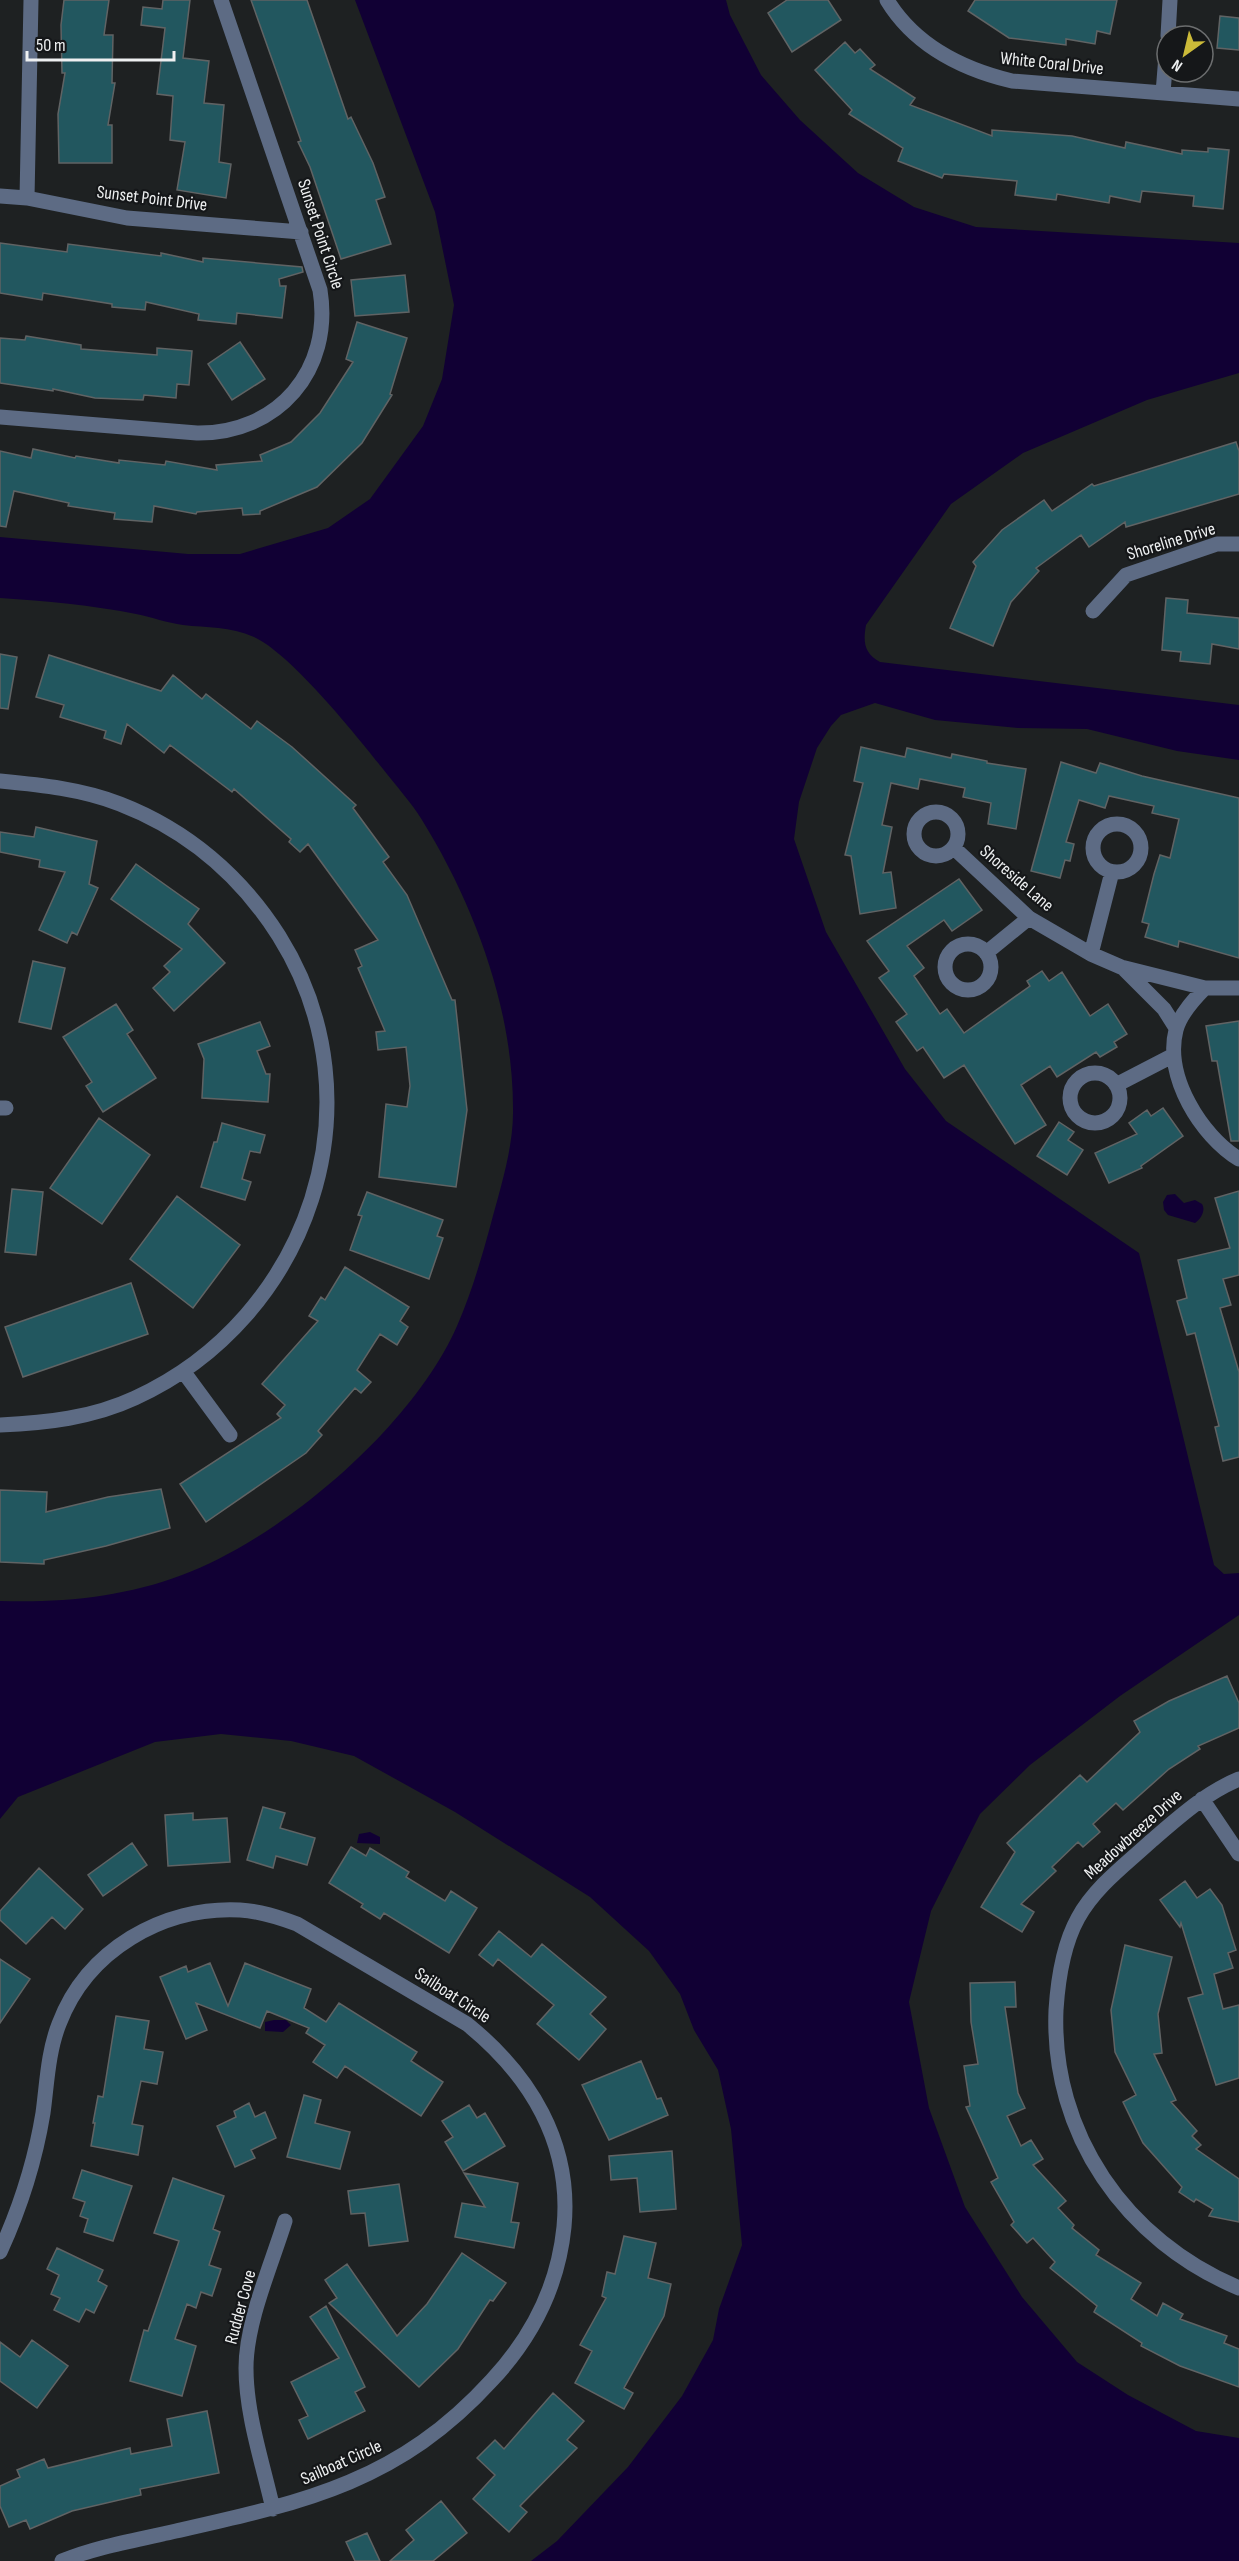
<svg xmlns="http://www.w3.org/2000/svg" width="1239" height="2561" font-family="'Sofia Sans Condensed',sans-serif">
  <rect width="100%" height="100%" fill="#1e2122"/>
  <!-- water -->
  <path fill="#110034" d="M355 0H726L730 15 761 75 800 120 858 173 914 207 976 227 1239 243V373L1147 400 1023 453 951 504 866 625C863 642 864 653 880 662L1239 705V760L1177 751 1087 729 1018 728 935 720 875 703 841 715 831 726 817 748 799 802 794 839 826 932 905 1069 946 1121 1139 1253 1214 1565 1224 1574 1239 1573V1615L1120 1696 1030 1765 980 1814 931 1911 909 2002 929 2108 965 2207 1022 2297 1077 2362 1128 2395 1196 2431 1239 2438V2561H531L557 2541 628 2467 682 2396 713 2340 719 2309 742 2245 731 2129 718 2070 694 2030 680 1994 649 1951 590 1897 455 1812 354 1756 291 1741 221 1734 155 1742 18 1797 0 1819V1601C62 1603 124 1597 182 1575 284 1537 413 1426 457 1326 471 1294 481 1260 490 1227 500 1189 514 1147 513 1108 513 1008 474 904 422 820 411 802 396 786 383 769 356 735 291 654 254 637 230 626 207 628 183 625 167 623 152 617 136 614 91 605 46 601 0 598V537L188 554H240L328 528 370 499 423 426 442 379 454 305 435 212Z
    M1175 1194 1184 1203 1195 1200 1202 1204C1206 1210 1201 1219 1195 1223L1168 1215 1164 1210 1163 1202 1167 1195Z
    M370 1832 380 1837V1844L357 1843 359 1834Z
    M274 2020H286L291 2025 283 2032 265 2031V2022Z"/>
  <!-- building -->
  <path fill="#22575f" stroke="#606364" stroke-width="1.5" d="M64 0H109L104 35H113L112 83H115L108 125H112V163H59L58 114 65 73H62L61 25Z
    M163 0H190L183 58 209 61 204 103 224 105 219 162 231 164 226 198 177 190 185 142 170 140 173 96 157 94 165 28 141 25 143 7 162 9Z
    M251 0H307L348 119 351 117 373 163 385 197 376 200 391 244 341 259 310 167 298 142 301 141Z
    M787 0H828L841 20 792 52 768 13Z
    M975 0H1117L1110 34 1097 31 1095 44 1066 39V45L1009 38 968 11Z
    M1220 16 1239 18V50L1217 48Z
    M845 42 855 53 860 49 875 65 870 69 915 98 910 105 992 136V130L1072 136 1125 148 1126 142 1182 154V150L1208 152V148L1229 150 1223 209 1193 206 1194 196 1142 191 1140 202 1110 196 1109 203 1057 194 1056 200 1015 195 1017 181 944 174 942 178 898 161 903 148 849 114 852 110 815 70Z
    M0 243 67 252 68 244 161 256V253L203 262V258L302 267 303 272 279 279 280 286H286L282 318 237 313 236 324 198 320 199 314 146 302 145 310 112 307V304L43 293 42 300 0 293Z
    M405 275 409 312 355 316 351 280Z
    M357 322 407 338 390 394 392 395 362 443 317 487 260 511V514L243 515 242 508 197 512 196 514 154 506 152 522 114 519 115 513 68 506 69 503 14 491 6 527 0 526V451L31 458 33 449 75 458 76 456 119 463V460L165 465 166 461 217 470 216 465 262 461 260 455 291 442 320 413 353 362 346 359Z
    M26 336 81 345V349L157 355V348L192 351 189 385 177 384 176 398 144 395 143 400 95 398 53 389V391L0 383V338L25 340Z
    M240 342 265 379 232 400 208 364Z
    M1236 442 1239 451V494L1126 527 1125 522 1089 547 1081 535 1036 568 1039 571 1011 602 993 646 950 628 976 566 973 562 1002 530 1044 500 1052 511 1092 484 1094 486Z
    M1166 598 1188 600 1187 613 1239 618V649L1212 644 1210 664 1180 661 1181 652 1162 650Z
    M0 654 17 657 8 709 0 708Z
    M49 655 161 691 173 675 202 699 206 694 251 729 257 721 292 747 356 805 353 808 389 857 383 862 407 895 452 1000H455L467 1110 456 1187 379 1177 386 1104 407 1107 410 1086 406 1047 378 1050 376 1032 385 1031 358 968 362 966 355 950 378 940 308 844 300 852 289 842 291 839 234 789 232 792 170 745 164 753 127 724 121 744 104 738 106 731 60 717 64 705 36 697Z
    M861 747 905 757 907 748 951 758 952 754 987 761V763L1026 769 1016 829 988 824 991 803 963 797 965 788 920 779 918 789 891 783 882 825 892 827 883 873 891 872 896 908 860 914 851 856 845 855 863 783 854 781Z
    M1061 762 1096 773 1100 763 1142 776 1239 798V958L1179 941 1178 947 1145 937 1149 924 1142 922 1154 874 1160 855 1170 858 1179 819 1152 813 1154 806 1109 796 1105 808 1079 800 1066 842 1074 844 1070 861 1065 860 1060 878 1031 871Z
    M36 827 97 841 89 884 98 888 77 935 72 932 67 943 39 930 65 872 39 867 40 860 0 852V832L34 837Z
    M136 864 199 909 188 924 225 963 174 1011 153 988 170 972 164 966 182 949 111 899Z
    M959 879 982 910 952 931 944 920 907 946 924 968 914 976 940 1014 947 1009 964 1033 1030 986 1027 981 1042 971 1049 981 1062 972 1090 1016 1108 1004 1127 1034 1114 1042 1117 1047 1100 1057 1096 1052 1057 1077 1050 1066 1021 1085 1046 1125 1015 1144 964 1065 944 1078 923 1047 917 1051 896 1022 907 1014 879 978 889 971 867 941Z
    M33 961 65 968 51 1029 19 1022Z
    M116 1004 133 1030 127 1034 156 1078 103 1112 86 1086 92 1082 63 1037Z
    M1239 1021V1141H1231L1217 1061H1212L1206 1026Z
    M260 1022 270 1046 257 1051 266 1074H270L268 1102 202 1098 204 1059 198 1044Z
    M1163 1108 1183 1136 1141 1166 1142 1168 1109 1183 1095 1153 1137 1134 1129 1123 1147 1110 1151 1116Z
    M99 1118 150 1155 102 1224 50 1188Z
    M1059 1122 1074 1132 1068 1140 1083 1150 1067 1175 1037 1156Z
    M222 1123 265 1135 260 1153 250 1151 242 1179 251 1182 245 1200 201 1187 214 1142H217Z
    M12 1189 43 1192 36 1255 5 1252Z
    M1239 1191V1275L1223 1279 1231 1305 1220 1308 1239 1372V1457L1223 1461 1215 1427 1219 1426 1195 1333 1187 1335 1177 1301 1187 1298 1178 1260 1230 1248 1215 1198Z
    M367 1192 443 1220 437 1236 443 1238 429 1279 350 1250 362 1216 358 1215Z
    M177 1196 240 1245 193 1308 130 1259Z
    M345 1267 409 1307 400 1321 408 1327 397 1345 380 1334 357 1370 371 1382 361 1393 355 1388 318 1431 322 1435 306 1453 206 1522 180 1484 281 1418 277 1414 285 1405 262 1384 318 1321 309 1316 321 1297 325 1300Z
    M131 1283 148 1334 23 1377 5 1327Z
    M161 1489 170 1528 106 1546 44 1560V1564L0 1562V1490L47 1492 46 1512 108 1497Z
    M1227 1676 1239 1703V1728L1198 1746 1200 1749 1169 1769 1123 1810 1116 1803 1093 1824 1100 1832 1083 1847 1078 1842 1052 1867 1056 1871 1021 1904 1034 1912 1022 1932 981 1907 1015 1852 1007 1843 1080 1775 1087 1782 1140 1732 1134 1721 1169 1701Z
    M263 1807 285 1813 280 1828 315 1838 307 1865 276 1856 273 1868 247 1860Z
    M193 1813V1820L227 1818 230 1862 168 1866 165 1815Z
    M132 1843 147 1865 103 1896 88 1875Z
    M351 1847 366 1856 370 1848 409 1872 406 1877 445 1901 451 1891 477 1908 449 1953 384 1913 380 1919 361 1907 363 1904 329 1883Z
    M39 1868 83 1909 65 1929 52 1917 26 1944 0 1920V1911Z
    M1185 1881 1197 1898 1210 1889 1222 1905 1236 1950 1228 1953 1233 1968 1214 1974 1223 2009 1239 2005V2078L1216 2085 1188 1998 1203 1994 1181 1923 1180 1927 1160 1900Z
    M499 1931 531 1957 542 1944 606 1997 590 2014 606 2029 579 2060 537 2024 554 2005 498 1959 493 1966 479 1955Z
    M1125 1945 1172 1957 1158 2014 1162 2053 1154 2054 1176 2100 1171 2102 1197 2131 1192 2136 1201 2145 1196 2149 1239 2179V2222L1209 2216 1213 2209 1196 2199 1194 2202 1179 2192 1182 2187 1143 2143 1123 2102 1136 2095 1115 2052 1111 2010Z
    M0 1959 30 1979 0 2023Z
    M210 1963 228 2006 245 1963 311 1989 304 2008 326 2022 339 2003 417 2052 411 2061 443 2082 421 2116 345 2066 337 2078 313 2062 325 2045 306 2033 309 2028 267 2011 260 2028 196 2003 207 2030 186 2039 160 1977 186 1966 188 1972Z
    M1015 1982 1016 2007H1005L1018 2093 1025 2108 1007 2116 1021 2146 1031 2140 1043 2159 1033 2165 1066 2201 1058 2208 1074 2225 1072 2228 1099 2250 1096 2255 1141 2283 1131 2299 1157 2316 1163 2303 1183 2314 1180 2319 1227 2336 1224 2343 1239 2349V2387L1180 2366 1141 2346 1142 2343 1094 2312 1097 2306 1050 2268 1055 2262 1033 2238 1027 2243 1011 2225 1014 2222 991 2182 998 2178 966 2107 970 2106 964 2066 978 2064 971 2022 970 1983Z
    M116 2016 149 2021 144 2049 163 2052 157 2084 141 2081 132 2124 143 2126 138 2155 91 2146 95 2123H93L98 2096 103 2097Z
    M641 2061 657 2099 661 2098 668 2115 609 2140 582 2085Z
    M304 2095 321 2100 315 2123 350 2132 340 2169 287 2157Z
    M249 2103 255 2117 265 2112 276 2138 251 2150 255 2158 235 2167 217 2126 236 2117 234 2111Z
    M469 2105 477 2118 485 2113 505 2146 463 2171 445 2142 453 2137 442 2121Z
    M672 2151 676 2209 640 2212 637 2178 611 2180 609 2156Z
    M82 2170 132 2186 113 2241 84 2232 88 2219 80 2216 85 2202 73 2198Z
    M464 2173 518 2183 511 2222 519 2223 514 2248 455 2237 462 2203 485 2207Z
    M173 2178 224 2196 213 2229 220 2232 209 2265 221 2269 212 2296 201 2292 196 2308 187 2304 175 2339 196 2346 182 2396 130 2381 144 2330 148 2331 179 2241 154 2233Z
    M399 2184 408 2241 369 2246 365 2213 351 2214 348 2191Z
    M624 2236 656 2243 648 2278 671 2284 664 2316 624 2388 633 2393 624 2409 575 2383 592 2351 580 2345 606 2298 602 2296 607 2272 615 2274Z
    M57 2248 103 2270 98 2281 107 2286 94 2313 86 2309 79 2322 54 2310 60 2298 51 2294 59 2275 47 2269Z
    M462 2253 506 2283 493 2301 490 2300 458 2349 419 2387 329 2303 337 2298 325 2280 347 2264 397 2336 427 2304Z
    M326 2306 365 2387 355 2392 365 2411 308 2439 299 2420 308 2416 291 2382 339 2358 310 2317Z
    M32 2340 68 2366 37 2408 0 2381V2342L20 2357Z
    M553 2393 584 2421 567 2440 577 2448 520 2506 527 2512 509 2532 473 2499 495 2475 477 2458 495 2440 504 2449Z
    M207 2411 219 2473 140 2489 141 2495 72 2511 30 2529 26 2520 9 2527 0 2506V2486L20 2477 17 2470 44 2459 48 2468 130 2448 131 2454 172 2446 167 2419Z
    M441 2501 467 2533 433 2561H390L414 2540 406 2530Z
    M367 2533 380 2561H355L346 2542Z"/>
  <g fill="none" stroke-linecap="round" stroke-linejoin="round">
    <!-- minor -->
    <path stroke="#5d6b84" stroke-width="15" d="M887 0C915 46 962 69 1012 81L1239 99
      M1168 36 1170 0
      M1163 93 1167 43
      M0 196 27 198 127 218 301 232
      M27 198 31 0
      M0 417 197 433C278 434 333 370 320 290L221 0
      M1093 611 1126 575 1217 544H1239
      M0 781C41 785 82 789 120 804 187 830 241 876 279 936 383 1102 310 1318 135 1398 92 1418 46 1423 0 1425
      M914 834a22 22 0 1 1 44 0a22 22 0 1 1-44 0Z
      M1093 848a24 24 0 1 1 48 0a24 24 0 1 1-48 0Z
      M954 848 1029 918 1091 954 1121 967 1205 988H1239
      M945 967a23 23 0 1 1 46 0a23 23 0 1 1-46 0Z
      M986 953 1029 918
      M1091 954 1112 872
      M1125 970 1164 1009 1176 1028
      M1205 988C1194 999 1180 1014 1176 1030 1164 1076 1201 1136 1239 1159
      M1070 1098a25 25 0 1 1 50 0a25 25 0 1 1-50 0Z
      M1116 1085 1172 1056
      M0 1108H6
      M183 1371 230 1435
      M1239 1779C1205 1793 1178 1818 1150 1842 1125 1865 1095 1887 1078 1918 1063 1945 1058 1979 1056 2010 1051 2134 1126 2241 1239 2288
      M1202 1799 1239 1854
      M0 2252C20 2208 35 2162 43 2113 47 2083 48 2052 59 2024 87 1950 163 1906 240 1910 260 1911 278 1917 297 1924L467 2024C530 2075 572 2143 564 2227 558 2287 533 2336 492 2380 399 2482 305 2502 176 2531 138 2540 98 2546 62 2561
      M273 2509C263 2464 246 2415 246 2368 246 2322 271 2266 285 2221"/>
  </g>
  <g text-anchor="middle" stroke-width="4.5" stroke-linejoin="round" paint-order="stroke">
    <!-- street labels -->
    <g font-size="18" fill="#eef0f1" stroke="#151719">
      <text transform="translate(1052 63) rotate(6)" y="6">White Coral Drive</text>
      <text transform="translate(152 198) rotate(7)" y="6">Sunset Point Drive</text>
      <text transform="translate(321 234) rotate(72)" y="6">Sunset Point Circle</text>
      <text transform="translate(1171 541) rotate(-17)" y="6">Shoreline Drive</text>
      <text transform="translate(1017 878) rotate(41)" y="6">Shoreside Lane</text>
      <text transform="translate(1133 1834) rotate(-42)" y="6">Meadowbreeze Drive</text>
      <text transform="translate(453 1995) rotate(33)" y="6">Sailboat Circle</text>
      <text transform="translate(240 2307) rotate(-75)" y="6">Rudder Cove</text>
      <text transform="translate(341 2462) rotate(-24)" y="6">Sailboat Circle</text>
    </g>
  </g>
  <!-- north arrow -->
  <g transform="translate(1185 54) rotate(214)"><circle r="28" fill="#151719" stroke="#6c6e6f" stroke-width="1.5"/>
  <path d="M0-4.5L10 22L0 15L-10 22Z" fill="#cbba39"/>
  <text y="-9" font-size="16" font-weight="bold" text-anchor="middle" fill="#eef0f1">N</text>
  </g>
  <!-- scale -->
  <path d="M27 51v9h147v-9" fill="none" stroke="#eef0f1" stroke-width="3"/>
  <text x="36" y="51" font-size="18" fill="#eef0f1" stroke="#151719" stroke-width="4.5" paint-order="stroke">50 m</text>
</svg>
